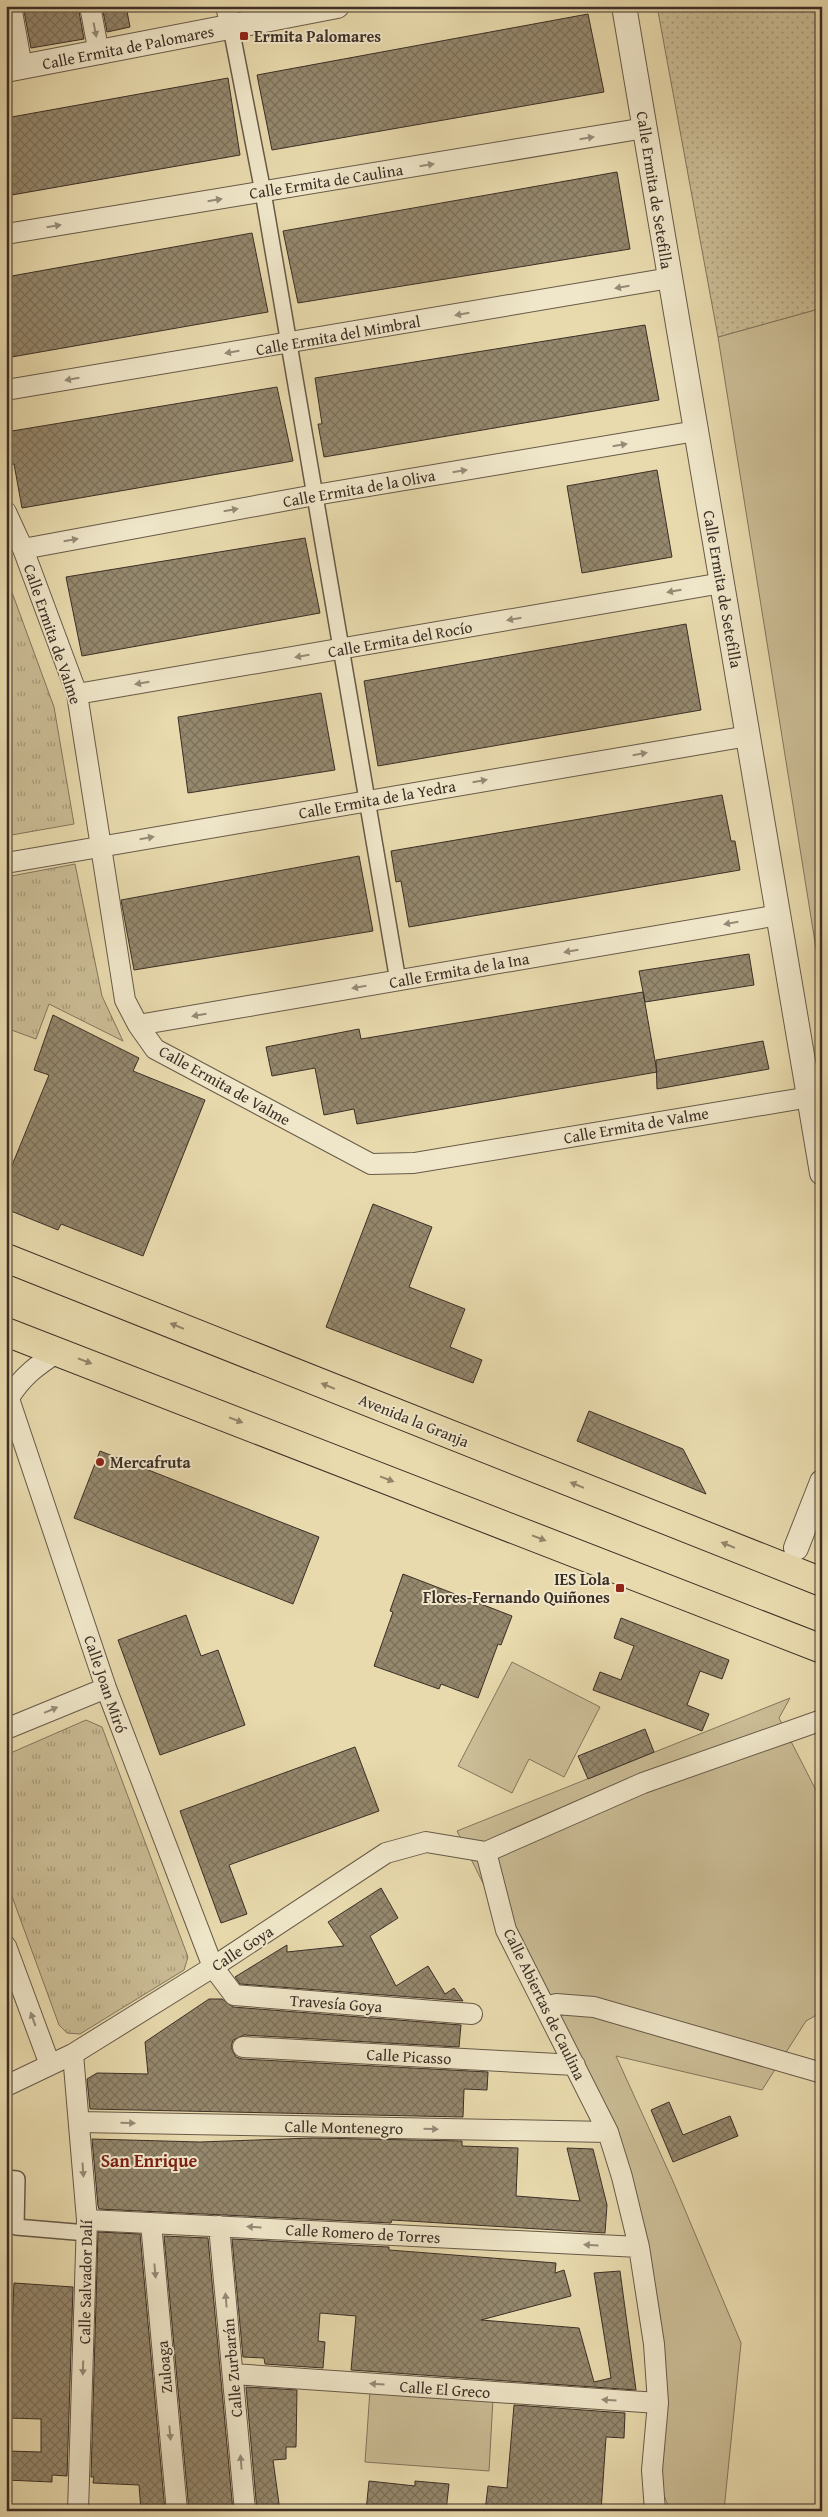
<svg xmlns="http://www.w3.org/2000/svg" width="828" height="2517" font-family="'Gentium Book Plus',serif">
  <defs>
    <pattern id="park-tufts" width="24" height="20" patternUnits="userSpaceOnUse" patternTransform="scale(1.25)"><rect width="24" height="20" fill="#cbbd96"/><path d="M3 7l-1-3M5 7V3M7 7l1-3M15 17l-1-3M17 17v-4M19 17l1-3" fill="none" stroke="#a69a7a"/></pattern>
    <pattern id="garden-dots" width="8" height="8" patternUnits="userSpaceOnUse" patternTransform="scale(1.25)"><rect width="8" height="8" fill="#cbbd96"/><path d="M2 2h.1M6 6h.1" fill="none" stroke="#a69a7a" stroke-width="1.8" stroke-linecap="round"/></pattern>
    <pattern id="building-cross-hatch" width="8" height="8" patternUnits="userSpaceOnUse" patternTransform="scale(1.25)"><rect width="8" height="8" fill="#95886d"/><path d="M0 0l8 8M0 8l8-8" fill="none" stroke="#7b705a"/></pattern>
  </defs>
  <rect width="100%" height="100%" fill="#e8daad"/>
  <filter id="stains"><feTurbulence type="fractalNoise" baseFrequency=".004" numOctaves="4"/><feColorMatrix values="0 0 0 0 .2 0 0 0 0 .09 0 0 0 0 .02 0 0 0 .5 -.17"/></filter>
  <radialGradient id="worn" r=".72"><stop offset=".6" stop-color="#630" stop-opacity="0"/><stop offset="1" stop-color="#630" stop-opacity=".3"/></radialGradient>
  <!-- grass -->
  <path fill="#cbbd96" stroke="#84765e" d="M822 308V986L718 337Z
    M512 1662 600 1707 564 1777 529 1759 512 1793 458 1766Z
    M790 1698 779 1718 822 1802V2012L806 2021 762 2090 616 2056 672 2179 741 2343 724 2510 670 2511 655 2472 662 2400 660 2315 619 2156 457 1831Z
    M370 2390 493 2399 489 2471 365 2462Z"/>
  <!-- park -->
  <path fill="url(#park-tufts)" stroke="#84765e" d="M6 576 54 707 74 824 6 836Z
    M75 864 102 996 123 1041 49 1004 36 1039 6 1028V877Z
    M86 1720 102 1727 188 1957 184 1970 80 2034 67 2033 59 2025 6 1880V1755Z"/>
  <!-- garden -->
  <path fill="url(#garden-dots)" stroke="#84765e" d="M657 6H822V308L718 337Z"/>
  <!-- building -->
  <path fill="url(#building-cross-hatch)" stroke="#3c2f27" d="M23 6H78L84 39 31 48Z
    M102 6H126L130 27 107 32Z
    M588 14 604 92 272 150 257 75Z
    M228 78 240 155 6 196V118Z
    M617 172 630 249 298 303 283 231Z
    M252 233 268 312 6 358V277Z
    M645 325 659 400 324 457 318 424H322L315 378Z
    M277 387 293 461 22 508 14 464 6 465V432Z
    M657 470 672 557 582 573 567 486Z
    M305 538 320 613 82 656 66 577Z
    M686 624 701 710 378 766 364 681Z
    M321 693 335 770 188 793 178 717Z
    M722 795 731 841H735L740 870 409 927 401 881 396 882 391 851Z
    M359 856 373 931 134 970 121 900Z
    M749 954 754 985 645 1002 639 971Z
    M643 992 657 1072 357 1124 354 1109 324 1115 315 1068 272 1076 266 1047 359 1029 361 1039Z
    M53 1015 139 1058 133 1071 205 1100 143 1256 61 1224 58 1230 6 1209V1180L49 1075 34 1070Z
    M763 1041 769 1069 657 1089 656 1060Z
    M373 1204 432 1227 409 1287 465 1309 450 1347 482 1360 473 1383 326 1327Z
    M589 1411 683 1449 706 1494 577 1441Z
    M100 1451 319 1537 293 1604 74 1518Z
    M403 1574 512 1616 501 1645 498 1644 478 1698 441 1684 439 1689 374 1666 393 1612 390 1611Z
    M186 1615 201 1656 218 1650 245 1725 160 1755 118 1640Z
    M621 1618 729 1660 722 1679 700 1671 687 1705 709 1714 702 1731 593 1690 600 1672 621 1680 634 1646 614 1638Z
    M645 1729 654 1752 588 1779 578 1756Z
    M355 1747 379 1811 229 1865 247 1914 221 1923 180 1811Z
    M381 1888 398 1918 370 1936 396 1986 428 1966 445 1994 454 1988 463 2001 240 1984 235 1977 287 1945V1952L344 1946 328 1922Z
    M209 1999H222L233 2007 461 2025 459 2047 244 2035 233 2040 231 2047 236 2057 242 2059 488 2072 487 2090 464 2089 463 2117 90 2109 87 2079 97 2073 148 2074 145 2042Z
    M669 2102 683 2135 730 2116 738 2136 673 2162 651 2110Z
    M313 2138 462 2141V2146L518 2148 516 2196 580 2201 567 2148 593 2149 607 2205 605 2233 392 2220 391 2223 99 2209 98 2206 92 2139 200 2142Z
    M98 2232 140 2234 165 2511H141L139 2485 93 2483 94 2477H91Z
    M164 2236 208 2238 233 2511H189Z
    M232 2239 389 2247V2250L556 2263 555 2273 564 2270 571 2296 481 2320 579 2328 594 2382 611 2378 594 2273 620 2271 636 2390 351 2370 356 2316 320 2313 318 2341 325 2342 323 2368 265 2364 264 2358 243 2357Z
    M14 2283 73 2287 67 2476 52 2475V2482L6 2480V2451L41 2452V2419L8 2418Z
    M246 2387 297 2390 296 2447H286V2459L273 2460 280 2511H257Z
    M514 2405 625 2413 624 2438 606 2437 601 2511H485L488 2486 507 2488Z
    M369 2481 415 2486V2481L449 2484 446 2511H366Z"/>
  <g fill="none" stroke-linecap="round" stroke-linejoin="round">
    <!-- pedestrian casing -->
    <g stroke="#675a48" stroke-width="18">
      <path id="pedestrian" d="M231 28 263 192 398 981
        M6 2178 17 2179 16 2227 87 2233"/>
    </g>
    <!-- minor casing -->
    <g stroke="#675a48" stroke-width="22">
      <path id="minor" d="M11 6 22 67
        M90 6 99 54
        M226 6 231 28
        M6 234 645 128
        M6 390 670 278
        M6 512 23 549 77 694 125 1000 138 1025 155 1049 371 1164 414 1163 810 1097
        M23 549 315 495 696 431
        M77 694 722 583
        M6 863 748 736
        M138 1025 779 915
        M6 1390 106 1688 213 1967 234 1995 472 2014
        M9 1398C22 1376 38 1365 59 1351
        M6 1729 106 1688
        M6 1946 50 2065
        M546 2007 556 2004 594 2007 822 2073
        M243 2047 575 2065
        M73 2054 87 2220 78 2511
        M6 2086 73 2054 213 1967 386 1853 426 1842 486 1852
        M79 2122 608 2132
        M87 2220 639 2247
        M151 2223 177 2511
        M219 2226 245 2511
        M233 2374 658 2403
        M655 2511 652 2470 658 2403 654 2344 639 2247 622 2177 608 2132 506 1930 486 1852 643 1783 822 1720"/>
    </g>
    <!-- tertiary casing -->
    <g stroke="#675a48" stroke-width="26">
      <path id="tertiary" d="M624 6 822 1173
        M6 70 337 6
        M796 1548 822 1482"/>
    </g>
    <!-- primary casing -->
    <g stroke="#3c2f27" stroke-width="30">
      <path id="primary" d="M6 1258 822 1582
        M6 1332 822 1649"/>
    </g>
    <!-- pedestrian -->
    <use href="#pedestrian" stroke="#f0e7ca" stroke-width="15"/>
    <!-- minor -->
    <use href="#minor" stroke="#f0e7ca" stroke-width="20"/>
    <!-- tertiary -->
    <use href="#tertiary" stroke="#f0e7ca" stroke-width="24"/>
    <!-- primary -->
    <use href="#primary" stroke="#e8daad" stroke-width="28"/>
  </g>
  <!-- one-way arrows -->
  <defs><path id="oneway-solid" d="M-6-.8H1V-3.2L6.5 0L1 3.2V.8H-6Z" transform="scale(1.25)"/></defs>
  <g fill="#968b78">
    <use href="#oneway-solid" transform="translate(95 30) rotate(79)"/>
    <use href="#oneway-solid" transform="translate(587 138) rotate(-9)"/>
    <use href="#oneway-solid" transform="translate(427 165) rotate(-9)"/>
    <use href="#oneway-solid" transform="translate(215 200) rotate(-9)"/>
    <use href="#oneway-solid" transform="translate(54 226) rotate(-9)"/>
    <use href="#oneway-solid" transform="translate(622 287) rotate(170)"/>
    <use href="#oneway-solid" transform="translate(462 314) rotate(170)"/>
    <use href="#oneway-solid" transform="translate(232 352) rotate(170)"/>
    <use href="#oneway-solid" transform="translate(72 379) rotate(170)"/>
    <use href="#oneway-solid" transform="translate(620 445) rotate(-9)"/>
    <use href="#oneway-solid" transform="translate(460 471) rotate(-9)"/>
    <use href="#oneway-solid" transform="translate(231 510) rotate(-10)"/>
    <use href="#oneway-solid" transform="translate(71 540) rotate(-10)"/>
    <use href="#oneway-solid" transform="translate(674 591) rotate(170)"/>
    <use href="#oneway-solid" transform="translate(514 619) rotate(170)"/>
    <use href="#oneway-solid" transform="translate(302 656) rotate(170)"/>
    <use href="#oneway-solid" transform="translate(142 683) rotate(170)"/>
    <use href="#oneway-solid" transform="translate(640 754) rotate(-10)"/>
    <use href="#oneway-solid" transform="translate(480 781) rotate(-10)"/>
    <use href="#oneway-solid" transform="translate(147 838) rotate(-10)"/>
    <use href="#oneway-solid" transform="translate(731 923) rotate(170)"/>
    <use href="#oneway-solid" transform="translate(571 951) rotate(170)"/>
    <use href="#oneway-solid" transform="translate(359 987) rotate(170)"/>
    <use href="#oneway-solid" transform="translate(199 1015) rotate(170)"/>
    <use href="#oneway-solid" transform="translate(51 1710) rotate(-23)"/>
    <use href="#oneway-solid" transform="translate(33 2019) rotate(-110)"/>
    <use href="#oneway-solid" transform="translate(128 2123) rotate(1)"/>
    <use href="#oneway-solid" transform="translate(431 2129) rotate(1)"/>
    <use href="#oneway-solid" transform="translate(83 2170) rotate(86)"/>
    <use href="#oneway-solid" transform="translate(254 2227) rotate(-177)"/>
    <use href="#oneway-solid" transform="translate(591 2245) rotate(-177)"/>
    <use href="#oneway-solid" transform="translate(155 2271) rotate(85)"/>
    <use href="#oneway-solid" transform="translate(226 2300) rotate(-95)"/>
    <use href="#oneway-solid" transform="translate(83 2368) rotate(92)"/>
    <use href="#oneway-solid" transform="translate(377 2384) rotate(-176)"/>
    <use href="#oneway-solid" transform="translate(609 2400) rotate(-176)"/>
    <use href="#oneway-solid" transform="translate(170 2433) rotate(85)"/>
    <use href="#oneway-solid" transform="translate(241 2462) rotate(-95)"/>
  </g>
  <g fill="#92846a">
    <use href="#oneway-solid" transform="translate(177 1326) rotate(-158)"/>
    <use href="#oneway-solid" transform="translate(85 1361) rotate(21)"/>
    <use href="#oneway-solid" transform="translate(328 1386) rotate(-158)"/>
    <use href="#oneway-solid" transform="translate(236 1420) rotate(21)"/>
    <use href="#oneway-solid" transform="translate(387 1479) rotate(21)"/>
    <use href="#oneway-solid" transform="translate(577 1485) rotate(-158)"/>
    <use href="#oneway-solid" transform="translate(539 1538) rotate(21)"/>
    <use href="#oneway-solid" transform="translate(728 1545) rotate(-158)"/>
  </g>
  <!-- markers -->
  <g fill="#8f2418" stroke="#f0e7ca" stroke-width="2">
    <rect x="239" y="31" width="10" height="10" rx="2.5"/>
    <circle cx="100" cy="1462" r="5"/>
    <rect x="615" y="1583" width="10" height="10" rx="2.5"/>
  </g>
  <g text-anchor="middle" stroke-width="4" stroke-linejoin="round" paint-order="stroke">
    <!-- poi labels -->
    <g font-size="16" font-weight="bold" fill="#3c2f27" stroke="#f0e7ca" text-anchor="start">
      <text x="254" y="42">Ermita Palomares</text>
      <text x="110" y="1468">Mercafruta</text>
      <text x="610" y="1585" text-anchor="end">IES Lola<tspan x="610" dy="18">Flores-Fernando Quiñones</tspan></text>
    </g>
    <!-- street labels -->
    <g font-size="16" fill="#3c2f27" stroke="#f0e7ca">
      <text transform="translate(128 47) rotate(-11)" y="6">Calle Ermita de Palomares</text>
      <text transform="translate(326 181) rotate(-9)" y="6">Calle Ermita de Caulina</text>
      <text transform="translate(655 190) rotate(81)" y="6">Calle Ermita de Setefilla</text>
      <text transform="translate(338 335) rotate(-10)" y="6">Calle Ermita del Mimbral</text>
      <text transform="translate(359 488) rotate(-10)" y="6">Calle Ermita de la Oliva</text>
      <text transform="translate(723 589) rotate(80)" y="6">Calle Ermita de Setefilla</text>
      <text transform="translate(53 634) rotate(71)" y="6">Calle Ermita de Valme</text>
      <text transform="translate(400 639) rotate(-10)" y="6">Calle Ermita del Rocío</text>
      <text transform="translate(377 799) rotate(-10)" y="6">Calle Ermita de la Yedra</text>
      <text transform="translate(459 970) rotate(-10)" y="6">Calle Ermita de la Ina</text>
      <text transform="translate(225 1085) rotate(29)" y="6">Calle Ermita de Valme</text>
      <text transform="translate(636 1125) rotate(-10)" y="6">Calle Ermita de Valme</text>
      <text transform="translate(414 1420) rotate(22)" y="6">Avenida la Granja</text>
      <text transform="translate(106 1684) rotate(71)" y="6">Calle Joan Miró</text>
      <text transform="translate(242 1948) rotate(-33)" y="6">Calle Goya</text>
      <text transform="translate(336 2003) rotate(4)" y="6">Travesía Goya</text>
      <text transform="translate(545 2004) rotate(64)" y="6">Calle Abiertas de Caulina</text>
      <text transform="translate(409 2056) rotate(3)" y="6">Calle Picasso</text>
      <text transform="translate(344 2127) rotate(1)" y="6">Calle Montenegro</text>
      <text transform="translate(363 2233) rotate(3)" y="6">Calle Romero de Torres</text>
      <text transform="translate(85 2282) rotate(-89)" y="6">Calle Salvador Dalí</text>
      <text transform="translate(164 2367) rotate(-95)" y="6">Zuloaga</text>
      <text transform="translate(232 2368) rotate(-95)" y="6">Calle Zurbarán</text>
      <text transform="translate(445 2389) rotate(4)" y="6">Calle El Greco</text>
    </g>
    <!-- neighbourhood labels -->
    <g font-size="18" font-weight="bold" fill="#7a1f14" stroke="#f0e7ca">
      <text x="149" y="2167">San Enrique</text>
    </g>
  </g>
  <!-- margin -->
  <rect width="828" height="2517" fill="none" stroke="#e8daad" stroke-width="25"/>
  <rect x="8" y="8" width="813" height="2502" fill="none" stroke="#3c2f27" stroke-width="2.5"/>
  <rect x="12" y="12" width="803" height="2492" fill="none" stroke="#3c2f27"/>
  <rect width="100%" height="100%" filter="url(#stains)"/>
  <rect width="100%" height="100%" fill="url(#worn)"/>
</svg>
